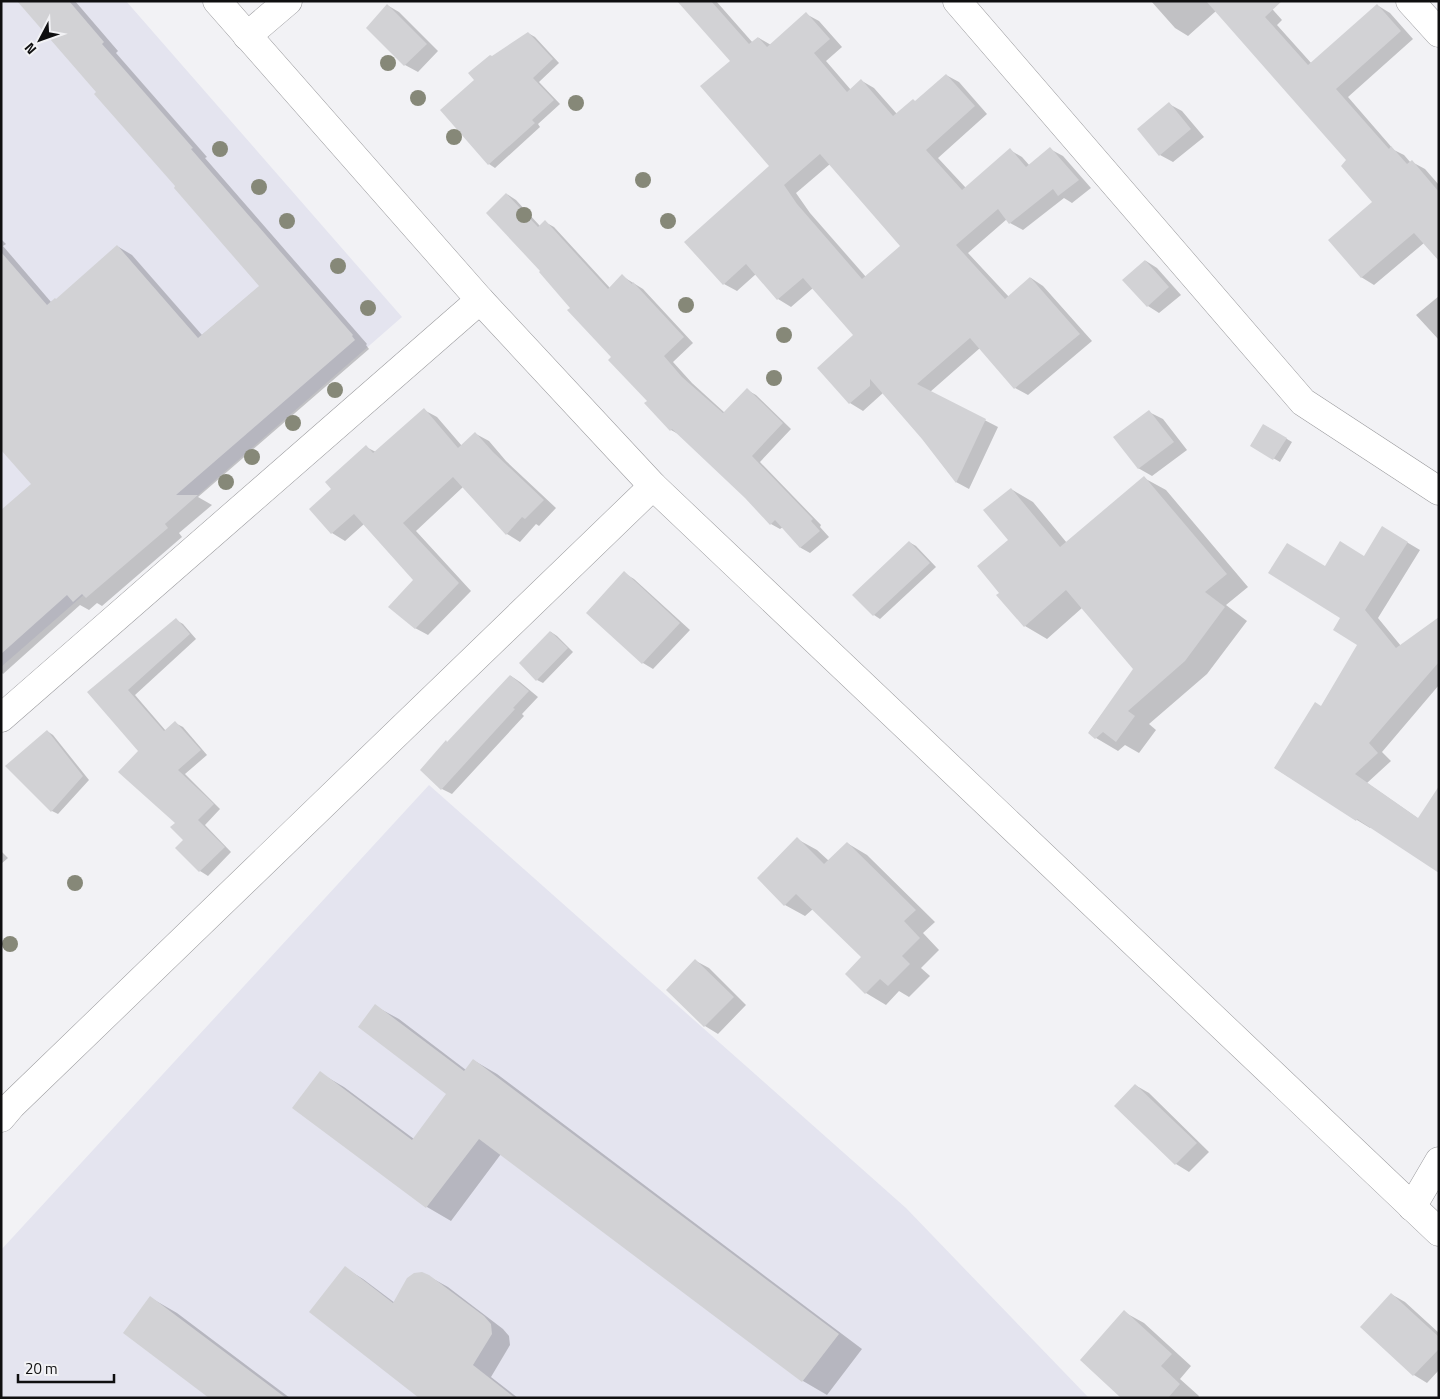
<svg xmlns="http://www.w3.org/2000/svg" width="1440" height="1399" font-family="'Titillium Web',sans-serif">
  <rect width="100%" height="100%" fill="#f2f2f5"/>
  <!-- built -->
  <path fill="#e4e4ef" d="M1 1H126L402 317 1 667Z
    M429 785 906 1208 1089 1398H1V1250Z"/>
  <!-- shadow -->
  <path fill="#0003" fill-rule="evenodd" d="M19 1H75L118 51 116 53 207 157 205 158 367 344 366 345 369 349 198 497 212 505 179 533 182 537 102 606 97 603 89 610 80 605 3 674 1 672V511L33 484 1 448V239L6 244 3 246 51 302 57 300 117 246 132 255 202 335 260 286 98 92Z
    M681 1H716L753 43 759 38 771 45 806 14 819 21 842 47 826 61 851 90 862 81 874 88 897 114 916 102 946 75 959 82 987 114 938 158 966 188 1010 150 1022 157 1030 166 1050 149 1063 156 1091 188 1072 203 1064 198 1023 230 1010 223 1007 219 968 253 1009 297 1031 278 1043 286 1092 341 1028 395 1015 388 980 348 930 392 998 427 969 489 956 482 923 439 883 393 863 411 850 403 819 368 855 336 813 288 791 307 778 299 756 274 737 291 724 284 771 166 732 61ZM830 164 902 247 866 277 810 213 796 193Z
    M1151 1H1265L1282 20 1277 25 1312 64 1377 5 1390 13 1413 39 1348 97 1394 150 1404 155 1411 163 1412 162 1425 169 1439 185V260L1424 243 1374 285 1361 277 1374 202 1348 161 1216 11 1188 36 1175 28Z
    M387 5 399 12 438 51 418 72 405 65 368 28Z
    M528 33 535 37 559 63 539 82 560 104 538 124 540 127 495 168 489 164 442 110 476 80 492 57Z
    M1169 104 1182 111 1204 137 1173 162 1160 155Z
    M507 194 516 200 540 226 545 222 554 227 610 288 622 276 643 289 693 343 673 362 692 383 725 413 747 390 756 395 791 429 760 462 821 525 820 527 829 537 810 553 801 548 783 527 780 529 771 524 746 498 680 435 671 430 648 401 572 308Z
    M1146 261 1157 268 1181 295 1159 313 1148 306Z
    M1439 296V340L1416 315Z
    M424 410 437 417 462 446 476 434 489 441 506 461 556 508 539 526 536 524 520 542 507 534 463 487 416 531 471 591 428 635 415 628V580L364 524 345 541 332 533 311 509 333 489 366 447 376 452Z
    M1149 412 1163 419 1187 450 1152 476 1138 468Z
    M1264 425 1292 442 1280 462 1251 445Z
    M1144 478 1166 490 1248 587 1226 605 1247 621 1207 674 1149 724 1156 730 1139 753 1125 745 1118 751 1096 738 1089 732 1135 669 1082 608 1047 639 1025 626 1000 593 1009 540 1011 489 1033 502 1067 543Z
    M1383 528 1420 550 1378 618 1401 646 1439 624V685L1382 752 1391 761 1367 783 1419 819 1439 871 1371 827 1370 828 1357 820 1275 768 1321 707 1359 644 1342 618 1325 567 1365 557Z
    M909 542 916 546 936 567 880 619 874 615 853 595Z
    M624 573 634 579 690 630 653 669 643 663 588 613Z
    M176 620 183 624 196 639 135 695 166 731 175 723 183 727 207 755 185 774 220 809 205 825 231 852 208 876 200 871 177 848 185 840 140 751 88 692Z
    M551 632 557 636 573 652 543 683 537 680Z
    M511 676 520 682 538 697 522 714 524 716 452 794 442 789 448 743Z
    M47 731 53 735 89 780 58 814 52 811Z
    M797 839 817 850 829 861 847 843 867 855 935 922 923 933 939 950 921 968 930 976 909 997 899 991 886 1005 866 993 847 974 862 957 813 909 805 916 785 905Z
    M1 851 8 858 1 864Z
    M696 961 709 968 746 1005 718 1034 705 1026Z
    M375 1006 399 1019 466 1070 473 1060 497 1074 862 1349 827 1395 803 1381 501 1154 451 1221 427 1207 294 1108 320 1073 344 1087 414 1139 448 1093Z
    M1135 1085 1149 1093 1209 1152 1189 1172 1176 1164 1116 1106Z
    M345 1268 363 1279 395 1303 428 1276 448 1287 503 1329 509 1336 510 1345 491 1377 518 1398H421Z
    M1391 1294 1405 1302 1439 1333V1370L1427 1383 1414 1375Z
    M151 1298 177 1313 290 1398H211Z
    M1124 1312 1144 1323 1191 1366 1180 1379 1199 1396 1198 1398H1124Z"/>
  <!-- building -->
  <path fill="#d2d2d5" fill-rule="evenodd" d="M17 1H69L104 42 102 44 193 148 191 149 353 335 352 336 355 340 176 495H198L165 524 168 528 86 598 82 594 73 602 67 595 1 654V510L31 484 1 450V252L47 305 55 298 56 299 117 245 198 338 259 286 174 188 175 186 94 94 96 92Z
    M677 1H711L749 44 758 37 767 47 806 12 830 39 814 53 847 92 861 79 893 116 913 99 915 101 946 74 975 106 926 150 962 190 1010 148 1026 167 1050 147 1079 180 1058 196 1053 189 1009 224 998 209 956 245 1005 299 1030 277 1080 334 1014 389 970 338 917 384 986 419 956 483 922 439 870 379V386L849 404 817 368 853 335 803 278 777 300 746 264 723 285 684 242 769 166 700 86 730 61ZM820 154 900 246 862 279 797 204 784 185Z
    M1206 1H1282L1265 17 1308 65 1377 4 1401 31 1336 89 1389 149 1391 146 1407 164 1412 160 1439 192V261L1414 233 1361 278 1328 240 1372 202 1341 166 1346 160Z
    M387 4 427 44 404 66 366 28Z
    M528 32 553 59 533 78 554 100 532 120 535 123 488 165 440 110 474 80 468 73 490 55 492 56Z
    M1169 102 1191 129 1159 156 1137 129Z
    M506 193 538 227 545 220 608 289 622 274 632 284 633 282 684 337 664 356 682 377 723 413 747 388 783 423 752 456 813 519 811 521 820 531 800 548 775 520 770 525 745 498 672 429 670 431 644 403 647 401 608 360 611 357 567 310 570 308 539 272 540 271 486 213Z
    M1145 260 1169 287 1147 307 1122 280Z
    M424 408 458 448 475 432 493 452 544 500 525 519 522 517 506 535 453 477 403 523 459 583 415 629 388 607 413 580 354 514 331 534 309 509 331 489 325 482 366 445 373 453Z
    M1149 410 1174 442 1138 469 1113 437Z
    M1263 424 1287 438 1273 460 1250 446Z
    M1144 476 1227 574 1205 592 1225 607 1185 661 1128 711 1135 716 1116 742 1103 732 1095 739 1088 733 1133 669 1066 590 1024 627 996 595 999 593 977 566 1008 540 983 510 1011 488 1060 547Z
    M1382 526 1408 542 1365 610 1396 648 1439 617V662L1369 743 1378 753 1355 774 1418 818 1439 786V873L1357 819 1356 821 1274 768 1315 702 1321 706 1357 645 1333 630 1340 618 1268 573 1287 543 1325 566 1340 541 1364 556Z
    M909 541 930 563 873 616 852 595Z
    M624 571 680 623 642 664 586 613Z
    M176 618 190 634 128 690 164 731 175 721 201 750 178 770 214 804 198 820 225 847 199 872 175 848 183 840 170 827 175 823 118 772 138 751 87 692Z
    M550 631 568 648 536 681 519 663Z
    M510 675 529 691 513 708 515 709 441 790 420 770 446 740 447 742Z
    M47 730 83 776 51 812 5 766Z
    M797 837 824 864 847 842 916 910 904 921 920 938 902 956 910 964 888 986 880 979 865 994 845 974 861 957 796 894 784 906 757 878Z
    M695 959 734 997 704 1027 666 990Z
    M375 1004 464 1071 473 1059 839 1334 802 1382 479 1139 426 1208 292 1108 320 1071 412 1140 446 1094 358 1027Z
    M1135 1084 1197 1143 1175 1165 1114 1106Z
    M345 1266 393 1303 407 1278 414 1273 422 1272 429 1275 484 1316 491 1324 492 1334 473 1365 515 1398H419L309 1312Z
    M1391 1293 1439 1337V1349L1413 1376 1360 1327Z
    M150 1296 286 1398H209L123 1333Z
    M1124 1310 1172 1354 1161 1366 1180 1384 1168 1398H1121L1080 1360Z"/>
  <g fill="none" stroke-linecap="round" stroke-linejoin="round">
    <!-- street casing -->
    <g stroke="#9b9b9e" stroke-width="29">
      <path id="street" d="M957 1 1303 402 1439 491
        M1410 1 1439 33
        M247 36 288 1
        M1 718 480 300
        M1 1118 12 1105 653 486
        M1412 1207 1439 1161"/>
    </g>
    <!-- secondary casing -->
    <g stroke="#9b9b9e" stroke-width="29">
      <path id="secondary" d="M217 1 480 300 653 486 1439 1232"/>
    </g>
    <!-- street -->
    <use href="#street" stroke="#fff" stroke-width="28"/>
    <!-- secondary -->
    <use href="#secondary" stroke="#fff" stroke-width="28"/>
  </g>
  <!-- trees -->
  <g fill="#868878">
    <circle cx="388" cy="63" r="8"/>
    <circle cx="418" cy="98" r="8"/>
    <circle cx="576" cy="103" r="8"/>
    <circle cx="454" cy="137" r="8"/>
    <circle cx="220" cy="149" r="8"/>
    <circle cx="643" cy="180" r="8"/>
    <circle cx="259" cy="187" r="8"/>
    <circle cx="524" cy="215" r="8"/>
    <circle cx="287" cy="221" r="8"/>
    <circle cx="668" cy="221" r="8"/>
    <circle cx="338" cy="266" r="8"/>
    <circle cx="686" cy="305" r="8"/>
    <circle cx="368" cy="308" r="8"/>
    <circle cx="784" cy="335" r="8"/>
    <circle cx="774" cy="378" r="8"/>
    <circle cx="335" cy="390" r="8"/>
    <circle cx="293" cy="423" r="8"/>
    <circle cx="252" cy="457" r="8"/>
    <circle cx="226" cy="482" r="8"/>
    <circle cx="75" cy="883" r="8"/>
    <circle cx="10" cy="944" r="8"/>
  </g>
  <!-- border -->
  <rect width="1440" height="1399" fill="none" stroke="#0f0f10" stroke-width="5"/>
  <!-- north arrow -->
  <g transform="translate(40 40) rotate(229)" stroke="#f2f2f5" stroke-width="4" paint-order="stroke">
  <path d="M0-4L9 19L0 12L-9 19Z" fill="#0f0f10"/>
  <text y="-8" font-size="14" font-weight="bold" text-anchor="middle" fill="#0f0f10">N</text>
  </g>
  <!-- scale -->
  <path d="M18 1374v8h96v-8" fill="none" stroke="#0f0f10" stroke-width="2.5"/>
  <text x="25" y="1374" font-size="15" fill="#0f0f10" stroke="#f2f2f5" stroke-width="4" paint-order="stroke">20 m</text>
</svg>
